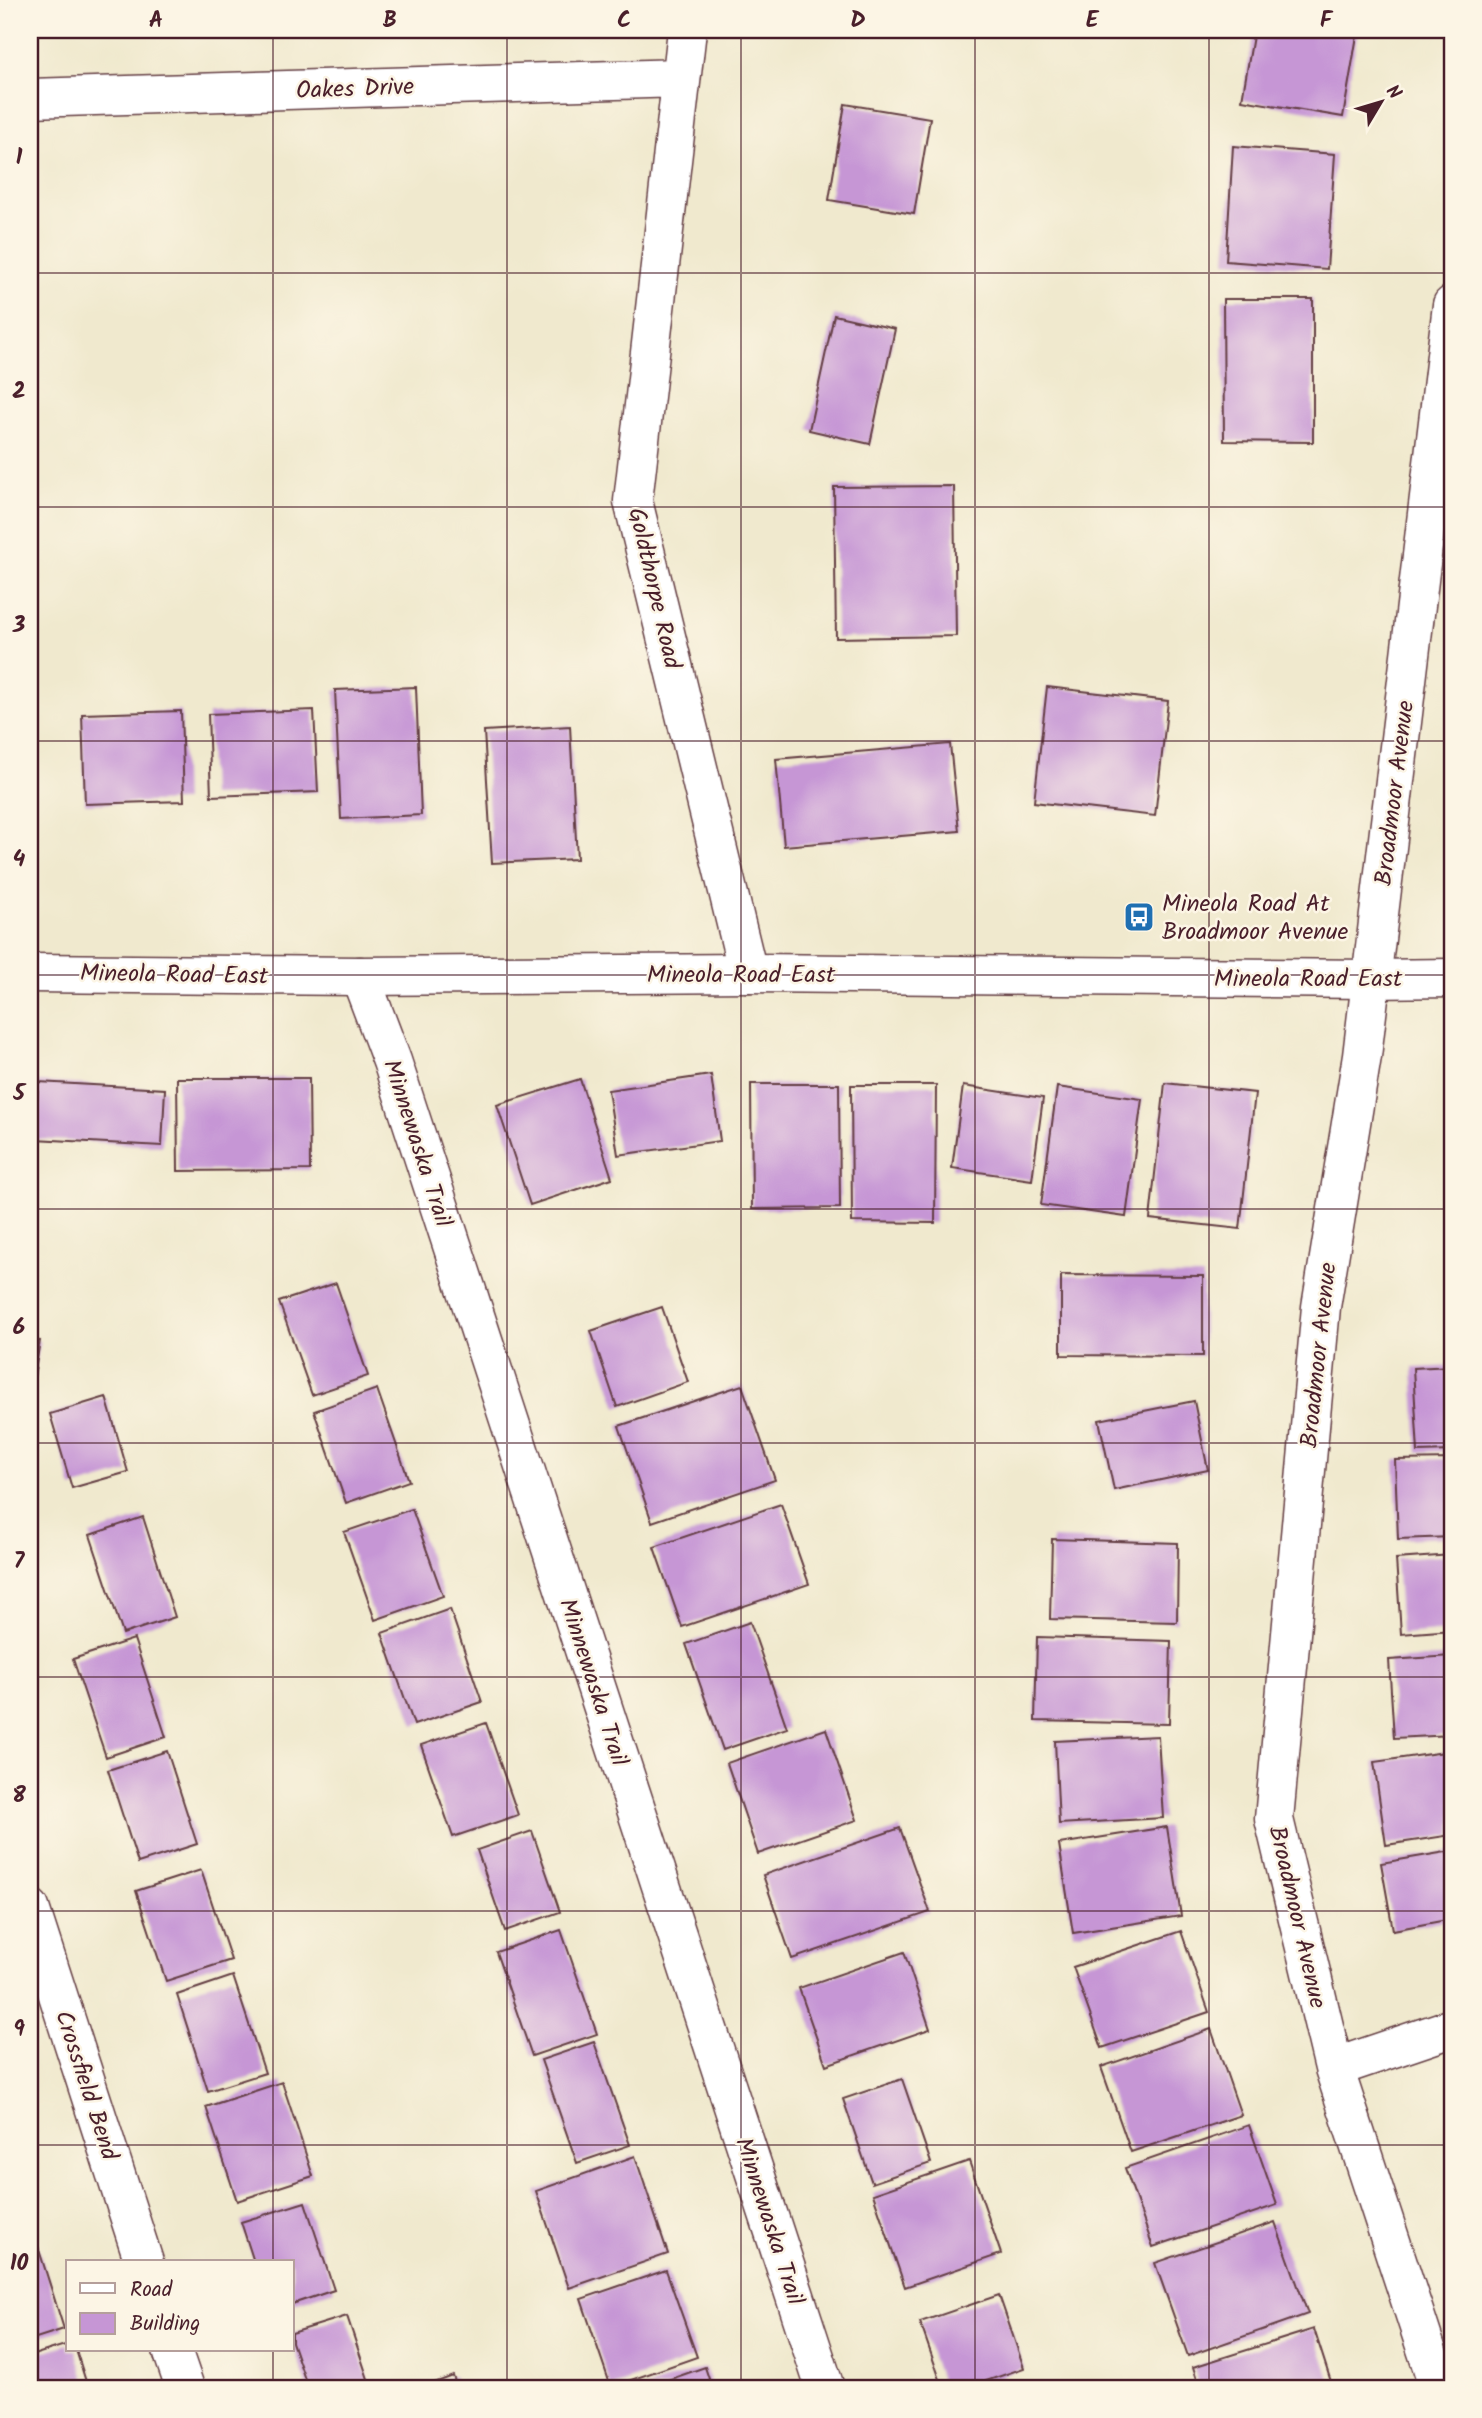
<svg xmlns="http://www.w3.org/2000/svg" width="1482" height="2418" font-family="Kalam,sans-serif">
  <rect width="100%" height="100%" fill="#fcf5e5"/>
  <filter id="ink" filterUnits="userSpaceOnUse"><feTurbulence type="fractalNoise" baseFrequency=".0143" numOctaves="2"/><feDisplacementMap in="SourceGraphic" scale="14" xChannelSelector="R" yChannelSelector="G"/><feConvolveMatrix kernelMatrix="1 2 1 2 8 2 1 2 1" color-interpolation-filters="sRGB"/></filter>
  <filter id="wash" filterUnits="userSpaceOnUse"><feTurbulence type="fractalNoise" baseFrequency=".00686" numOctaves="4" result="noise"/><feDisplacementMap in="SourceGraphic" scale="28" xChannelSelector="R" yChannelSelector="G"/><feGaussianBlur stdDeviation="1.57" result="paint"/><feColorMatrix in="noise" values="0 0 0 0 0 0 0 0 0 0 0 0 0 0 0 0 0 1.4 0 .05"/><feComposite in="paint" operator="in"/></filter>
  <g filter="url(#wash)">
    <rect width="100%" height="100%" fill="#f0e9ce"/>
    <g id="blocks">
      <!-- building -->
      <path fill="#c696d5" d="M1254 30H1358L1343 117 1242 100Z
        M845 104 930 118 914 214 829 200Z
        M1233 146 1335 154 1327 269 1226 261Z
        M1223 299H1313V442L1224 441Z
        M834 315 895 329 870 444 809 430Z
        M954 486 956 636 836 638 834 487Z
        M416 687 421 815 341 819 335 690Z
        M1047 687 1168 701 1155 816 1034 802Z
        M314 710 318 792 211 796 208 714Z
        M181 711 184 801 85 804 82 714Z
        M570 726 577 859 492 863 484 731Z
        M950 744 959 831 784 846 776 759Z
        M711 1075 720 1141 618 1155 608 1090Z
        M177 1078H309L310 1170 178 1171Z
        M580 1079 612 1178 530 1205 497 1105Z
        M38 1082 165 1089 162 1146 35 1139Z
        M1165 1083 1255 1093 1240 1229 1150 1219Z
        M751 1084H839L840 1208 752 1209Z
        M851 1085H936L935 1223 852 1222Z
        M963 1086 1043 1098 1032 1180 952 1168Z
        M1057 1087 1142 1099 1126 1217 1041 1205Z
        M1446 1272H1452V1352H1449Z
        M1061 1275 1203 1276V1356L1061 1355Z
        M336 1283 368 1376 312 1395 279 1302Z
        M662 1307 688 1382 617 1407 591 1331Z
        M30 1340 40 1341 31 1395H30Z
        M1452 1366V1451L1418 1452 1413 1368Z
        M742 1385 775 1480 652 1522 619 1426Z
        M377 1389 409 1481 346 1503 314 1411Z
        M106 1397 128 1472 72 1488 50 1414Z
        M1194 1401 1208 1470 1114 1490 1099 1420Z
        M1452 1459V1537L1398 1539 1395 1460Z
        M781 1504 809 1584 682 1627 654 1547Z
        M412 1509 443 1596 375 1620 344 1532Z
        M143 1517 175 1617 123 1634 90 1535Z
        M1052 1539 1178 1543 1177 1622 1050 1619Z
        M1452 1555V1630L1401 1634 1396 1559Z
        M450 1609 482 1702 414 1725 382 1633Z
        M750 1622 787 1728 723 1750 686 1644Z
        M1037 1637 1171 1641 1169 1724 1035 1721Z
        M134 1639 166 1737 106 1757 73 1659Z
        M1452 1656V1735L1394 1738 1389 1660Z
        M486 1723 518 1815 453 1837 421 1745Z
        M826 1729 857 1820 758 1854 727 1763Z
        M1158 1736 1163 1818 1059 1824 1055 1741Z
        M167 1751 197 1844 138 1863 108 1770Z
        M1452 1751V1835L1386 1845 1374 1762Z
        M1167 1827 1181 1916 1073 1933 1059 1844Z
        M900 1828 930 1912 792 1959 763 1875Z
        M532 1831 560 1912 505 1931 477 1850Z
        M1452 1851V1919L1393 1930 1381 1863Z
        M201 1870 231 1960 166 1981 136 1891Z
        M561 1930 597 2034 532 2056 496 1952Z
        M1181 1931 1209 2012 1102 2048 1073 1967Z
        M904 1952 930 2029 826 2065 799 1988Z
        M233 1976 265 2073 208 2091 177 1995Z
        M1211 2029 1241 2115 1131 2152 1101 2067Z
        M594 2042 630 2145 577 2163 541 2060Z
        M902 2079 931 2163 872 2183 843 2099Z
        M282 2082 313 2176 237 2201 206 2107Z
        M1249 2125 1277 2205 1153 2247 1125 2168Z
        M635 2156 668 2254 569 2288 536 2191Z
        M969 2161 1001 2254 905 2287 873 2194Z
        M305 2202 334 2290 292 2304V2262H254L241 2222Z
        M1275 2222 1308 2314 1188 2356 1155 2263Z
        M34 2234 64 2329 30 2340V2235Z
        M666 2270 697 2357 611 2387 581 2299Z
        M999 2295 1024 2368 966 2388H943L920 2322Z
        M347 2316 371 2388H308L292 2342V2333Z
        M1314 2329 1333 2388H1200L1193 2367Z
        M68 2344V2350H76L88 2388H30V2356Z
        M705 2367 712 2388H645Z
        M453 2376 457 2388H421Z"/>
    </g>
  </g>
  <g filter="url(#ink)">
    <use href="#blocks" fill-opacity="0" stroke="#633d43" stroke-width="2"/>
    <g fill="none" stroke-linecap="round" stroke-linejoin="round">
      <!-- minor casing -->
      <g stroke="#633d43" stroke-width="41">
        <path id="minor" d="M687 30 633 501 748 973
          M30 98 681 78
          M360 976 392 1061 825 2388
          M30 1908 144 2262
          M1334 2068 1452 2028
          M172 2350 185 2388
          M1439 2388 1334 2068 1274 1819 1321 1307 1362 1056 1452 305"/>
      </g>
      <!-- tertiary casing -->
      <g stroke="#633d43" stroke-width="41">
        <path id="tertiary" d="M30 973 360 976 748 973 1371 979 1452 978"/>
      </g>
      <!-- minor -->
      <use href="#minor" stroke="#fff" stroke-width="38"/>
      <!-- tertiary -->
      <use href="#tertiary" stroke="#fff" stroke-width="38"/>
    </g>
  </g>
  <!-- grid -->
  <path fill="none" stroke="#4a1f2b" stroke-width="2" stroke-opacity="0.55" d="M273 30V2262M507 30V2388M741 30V2388M975 30V2388M1209 30V2388M30 273H1452M30 507H1452M30 741H1452M30 975H1452M30 1209H1452M30 1443H1452M30 1677H1452M30 1911H1452M30 2145H1452M273 2350V2388"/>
  <!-- icons -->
  <defs>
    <g id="bus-square" transform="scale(1.575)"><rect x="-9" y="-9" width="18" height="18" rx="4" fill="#1f6fb2" stroke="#fcf5e5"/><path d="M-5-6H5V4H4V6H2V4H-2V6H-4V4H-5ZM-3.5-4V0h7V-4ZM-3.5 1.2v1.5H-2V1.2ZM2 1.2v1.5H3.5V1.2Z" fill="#fff"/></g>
  </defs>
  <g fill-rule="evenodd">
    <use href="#bus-square" x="1139" y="917"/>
  </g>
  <g text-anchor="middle" stroke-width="5" stroke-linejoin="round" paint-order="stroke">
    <!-- street labels -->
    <g font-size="24" fill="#4a1f2b" stroke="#fcf5e5">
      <text transform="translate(355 88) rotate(-2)" y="8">Oakes Drive</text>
      <text transform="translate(655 588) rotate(77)" y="8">Goldthorpe Road</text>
      <text transform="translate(1394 793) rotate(-83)" y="8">Broadmoor Avenue</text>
      <text transform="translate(174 974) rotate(1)" y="8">Mineola Road East</text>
      <text x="741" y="982">Mineola Road East</text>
      <text x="1308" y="986">Mineola Road East</text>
      <text transform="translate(418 1143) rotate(72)" y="8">Minnewaska Trail</text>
      <text transform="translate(1318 1355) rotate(-84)" y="8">Broadmoor Avenue</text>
      <text transform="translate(594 1682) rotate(72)" y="8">Minnewaska Trail</text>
      <text transform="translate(1298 1917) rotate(77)" y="8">Broadmoor Avenue</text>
      <text transform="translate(87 2085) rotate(72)" y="8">Crossfield Bend</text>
      <text transform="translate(770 2221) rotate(72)" y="8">Minnewaska Trail</text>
    </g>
    <!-- poi labels -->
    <g font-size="24" fill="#4a1f2b" stroke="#fcf5e5" text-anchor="start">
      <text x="1162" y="911">Mineola Road At<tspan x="1162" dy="28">Broadmoor Avenue</tspan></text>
    </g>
  </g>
  <!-- margin -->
  <rect width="1482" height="2418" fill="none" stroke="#fcf5e5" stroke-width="77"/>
  <!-- legend -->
  <rect x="66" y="2260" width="228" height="91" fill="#fcf5e5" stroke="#b59f9b" stroke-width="2"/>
  <rect x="80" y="2283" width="35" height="10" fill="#ffffff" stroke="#b59f9b" stroke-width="2"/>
  <text x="130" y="2296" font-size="21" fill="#4a1f2b">Road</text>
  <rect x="80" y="2313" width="35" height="21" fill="#c696d5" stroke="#b59f9b" stroke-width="2"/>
  <text x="130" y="2330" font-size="21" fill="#4a1f2b">Building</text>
  <!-- north arrow -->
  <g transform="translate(1381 102) rotate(52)" stroke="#fcf5e5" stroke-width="5" paint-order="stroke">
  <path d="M0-5L12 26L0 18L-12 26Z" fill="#4a1f2b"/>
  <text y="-10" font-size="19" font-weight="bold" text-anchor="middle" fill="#4a1f2b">N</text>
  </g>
  <rect x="38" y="38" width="1406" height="2342" fill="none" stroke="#4a1f2b" stroke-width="2.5"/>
  <g font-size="23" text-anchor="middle" font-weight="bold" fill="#4a1f2b">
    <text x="156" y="27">A</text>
    <text x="390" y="27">B</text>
    <text x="624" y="27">C</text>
    <text x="858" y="27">D</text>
    <text x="1092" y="27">E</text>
    <text x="1326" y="27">F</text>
    <text x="19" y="164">1</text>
    <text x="19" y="398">2</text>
    <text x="19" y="632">3</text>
    <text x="19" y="866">4</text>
    <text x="19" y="1100">5</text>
    <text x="19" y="1334">6</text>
    <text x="19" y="1568">7</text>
    <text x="19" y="1802">8</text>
    <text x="19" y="2036">9</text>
    <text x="19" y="2270">10</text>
  </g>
</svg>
